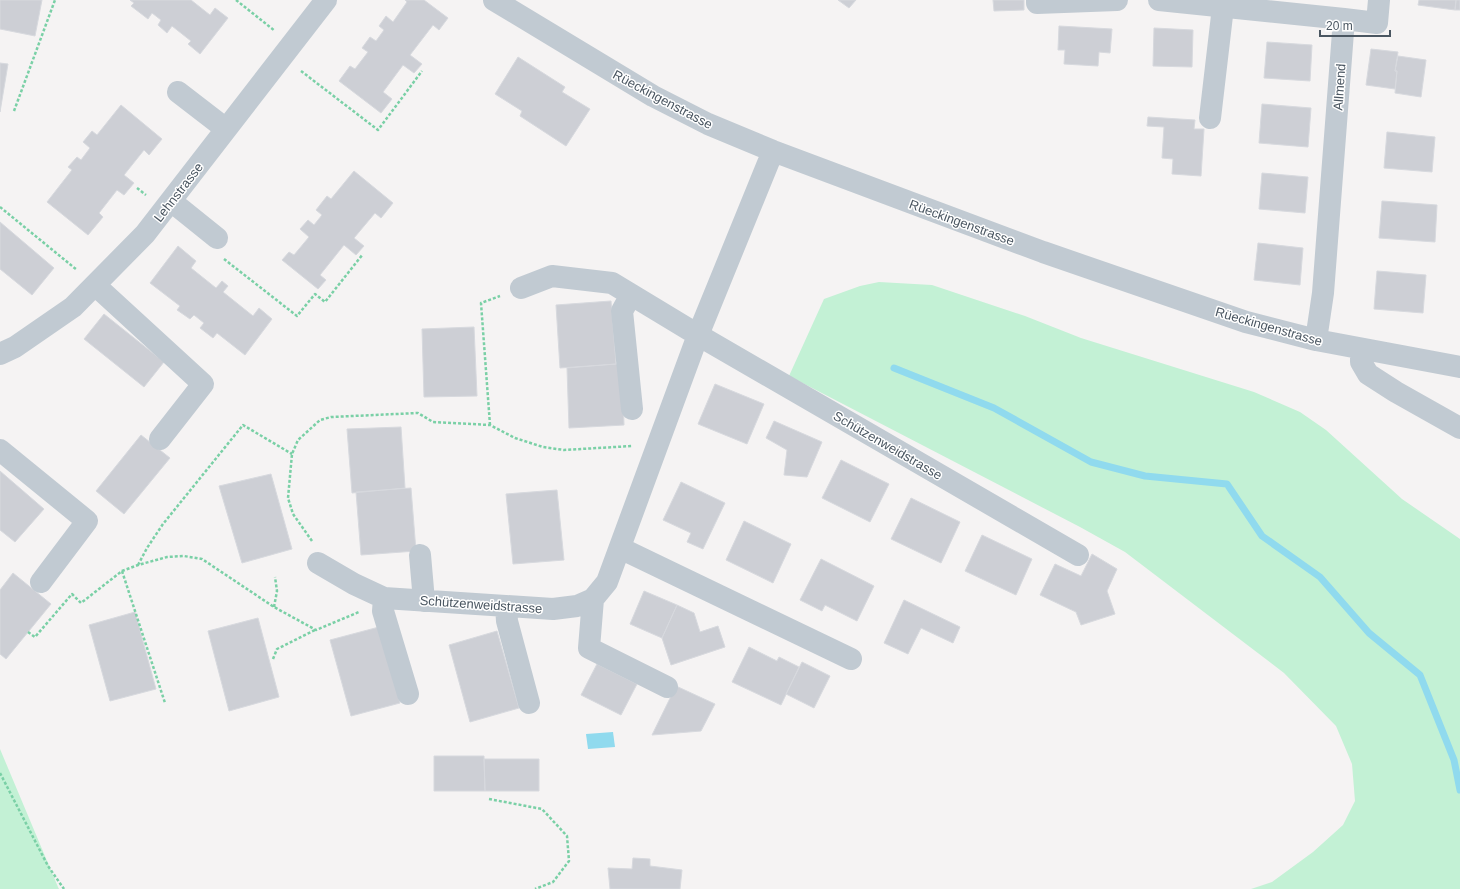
<svg xmlns="http://www.w3.org/2000/svg" width="1460" height="889" font-family="Arial,sans-serif">
  <rect width="100%" height="100%" fill="#f5f3f3"/>
  <!-- green -->
  <path fill="#c3f1d5" d="M879 282 932 285 1025 316 1081 338 1254 392 1300 412 1326 430 1402 499 1460 539V889H1251L1272 882 1313 852 1343 825 1355 801 1352 764 1336 726 1284 673 1125 552 1080 527 789 376 824 299 860 286Z
    M0 749 58 887 59 889H0Z"/>
  <!-- water -->
  <path fill="#90daee" d="M613 732 615 747 588 749 586 734Z"/>
  <g fill="none" stroke-linecap="round" stroke-linejoin="round">
    <!-- stream -->
    <path stroke="#90daee" stroke-width="7" d="M894 368 994 408 1091 462 1145 476 1227 484 1262 536 1320 577 1369 633 1420 675 1454 760 1460 790"/>
  </g>
  <!-- building -->
  <path fill="#cdcfd5" stroke="#d7d9de" d="M0 0H42L35 36 0 29Z
    M130 0H191L210 15 215 8 228 18 200 54 188 44 191 41 172 26 167 33 158 25 161 20 152 13 148 19 131 6 134 3Z
    M405 0H424L448 18 439 30 433 25 410 55 422 64 414 73 403 65 383 92 392 99 381 113 339 81 350 66 355 69 368 52 362 48 370 37 376 41 384 30 379 26 386 16 393 22 407 2Z
    M838 0H856L849 8Z
    M993 0H1024V10L994 11Z
    M1419 0H1456L1455 10 1418 5Z
    M1456 0H1460V10H1455Z
    M1059 26 1112 29 1110 53 1099 52 1098 66 1064 64 1065 50H1058Z
    M1154 28 1193 30 1192 67 1153 66Z
    M1267 42 1312 45 1310 81 1264 78Z
    M1371 49 1398 52 1395 71H1397L1395 89 1366 85Z
    M1398 56 1426 60 1421 97 1395 93 1397 71H1395Z
    M518 57 565 87 562 92 590 109 566 146 520 116 522 111 495 94Z
    M0 63 8 64 0 112Z
    M1262 104 1311 108 1308 147 1259 143Z
    M121 105 162 139 149 155 144 150 124 175 134 183 124 195 117 190 99 213 103 217 88 235 47 202 72 170 68 167 77 157 81 160 90 148 83 142 92 131 97 135Z
    M1148 117 1195 120 1194 129H1204L1201 176 1172 174 1173 159 1162 158 1164 127 1147 126Z
    M1387 132 1435 137 1432 172 1384 168Z
    M354 171 393 203 381 218 375 213 354 238 364 246 356 255 344 245 320 275 326 280 318 289 282 260 289 252 294 255 309 237 300 229 308 220 314 225 322 215 316 210 327 196 331 199Z
    M1262 173 1308 177 1305 213 1259 209Z
    M1382 201 1437 205 1435 242 1379 238Z
    M0 222 54 268 32 295 0 269Z
    M1258 243 1303 248 1300 285 1254 280Z
    M178 246 196 261 191 268 216 288 222 281 228 286 223 292 253 316 259 308 272 319 245 355 217 333 213 338 200 328 204 323 194 315 190 319 177 310 180 306 150 283Z
    M1377 271 1426 275 1423 313 1374 309Z
    M611 301 616 364 560 368 556 305Z
    M104 314 164 362 144 387 84 339Z
    M474 327 477 396 424 397 422 329Z
    M616 364 622 366 624 425 569 428 567 368Z
    M715 384 764 404 747 444 698 424Z
    M774 421 822 442 807 477 784 475 787 450 766 438Z
    M401 427 405 488 352 493 347 429Z
    M141 435 170 458 124 514 96 491Z
    M841 460 889 484 870 522 822 498Z
    M0 471 44 509 15 542 0 530Z
    M271 474 292 549 242 563 219 486Z
    M681 482 725 503 703 549 687 542 691 533 663 520Z
    M411 488 416 551 361 555 356 492Z
    M557 490 564 560 513 564 506 494Z
    M911 498 960 522 941 563 891 539Z
    M744 521 791 544 773 583 726 560Z
    M982 535 1032 559 1016 595 965 571Z
    M1092 554 1117 569 1107 591 1115 614 1081 625 1076 612 1040 595 1055 564 1081 576Z
    M821 559 874 586 857 621 825 605 822 611 800 600Z
    M13 573 51 604 6 659 0 654V590Z
    M644 591 677 605 662 638 630 624Z
    M904 600 960 627 953 643 921 628 908 654 884 643Z
    M677 605 694 613 700 632 718 626 725 647 671 665 662 638Z
    M135 612 156 689 110 701 89 625Z
    M258 618 279 697 229 711 208 631Z
    M379 627 400 703 351 716 330 640Z
    M497 631 519 708 470 722 449 645Z
    M749 647 777 661 779 657 799 667 781 705 732 682Z
    M802 662 830 676 814 708 786 694Z
    M597 664 637 684 621 715 581 695Z
    M676 686 715 704 701 731 652 735Z
    M434 756H484L485 791H434Z
    M484 759H539V791H485Z
    M633 858 650 859V866L682 870 680 889H610L608 868 632 869Z"/>
  <g fill="none" stroke-linecap="round" stroke-linejoin="round">
    <!-- path -->
    <path stroke="#7ad0a6" stroke-width="2.5" stroke-dasharray="3 2" stroke-linecap="butt" d="M236 0 275 31
      M301 71 378 130 422 71
      M14 111 55 0
      M137 188 146 195
      M0 207 77 270
      M224 259 297 316 315 294 325 302 363 254
      M490 425 481 303 500 296
      M312 541 293 514 288 498 292 454 298 440 320 420 331 417 418 413 433 422 490 425 515 438 543 447 564 450 632 446
      M138 565 147 548 163 524 243 425 292 454
      M122 571 165 703
      M274 607 277 591 275 577
      M28 632 35 637 72 594 81 603 122 571 138 565 167 557 184 556 202 559 274 607 316 630 359 612
      M273 659 277 649 315 630
      M0 773 48 866 64 889
      M489 799 542 809 567 836 569 861 553 882 535 889"/>
    <!-- minor -->
    <path stroke="#c1cad2" stroke-width="22" d="M494 0 653 96 708 124 773 151 1043 252 1246 322 1316 340 1460 367
      M1037 0V3L1117 0
      M1159 0 1344 19 1323 293 1316 340
      M1344 19 1377 23 1379 0
      M178 92 226 129
      M1210 118 1223 7
      M171 201 217 238
      M95 285 203 384 160 439
      M521 288 552 276 612 283 698 335 1078 555
      M631 295 622 311 632 409
      M1361 350V362L1368 374 1396 392 1460 428
      M0 354 15 347 73 307 145 234 326 0
      M0 450 87 521 41 582
      M620 548 851 659
      M420 555 424 601
      M318 563 354 584 384 598 553 609 577 606 593 599 607 582 698 335 773 151
      M384 598 383 611 408 694
      M593 599 589 648 667 687
      M506 606 507 621 529 703"/>
  </g>
  <g text-anchor="middle" stroke-width="3" stroke-linejoin="round" paint-order="stroke">
    <!-- street labels -->
    <g font-size="13" fill="#4a5661" stroke="#fff">
      <text transform="translate(1339 87) rotate(-86)" y="5">Allmend</text>
      <text transform="translate(663 99) rotate(28)" y="5">Rüeckingenstrasse</text>
      <text transform="translate(178 192) rotate(-52)" y="5">Lehnstrasse</text>
      <text transform="translate(962 222) rotate(20)" y="5">Rüeckingenstrasse</text>
      <text transform="translate(1269 326) rotate(16)" y="5">Rüeckingenstrasse</text>
      <text transform="translate(888 445) rotate(30)" y="5">Schützenweidstrasse</text>
      <text transform="translate(481 604) rotate(4)" y="5">Schützenweidstrasse</text>
    </g>
  </g>
  <!-- scale -->
  <path d="M1320 30v6h70v-6" fill="none" stroke="#4a5661" stroke-width="2"/>
  <text x="1326" y="30" font-size="12" fill="#4a5661" stroke="#ffffff" stroke-width="3" paint-order="stroke">20 m</text>
</svg>
